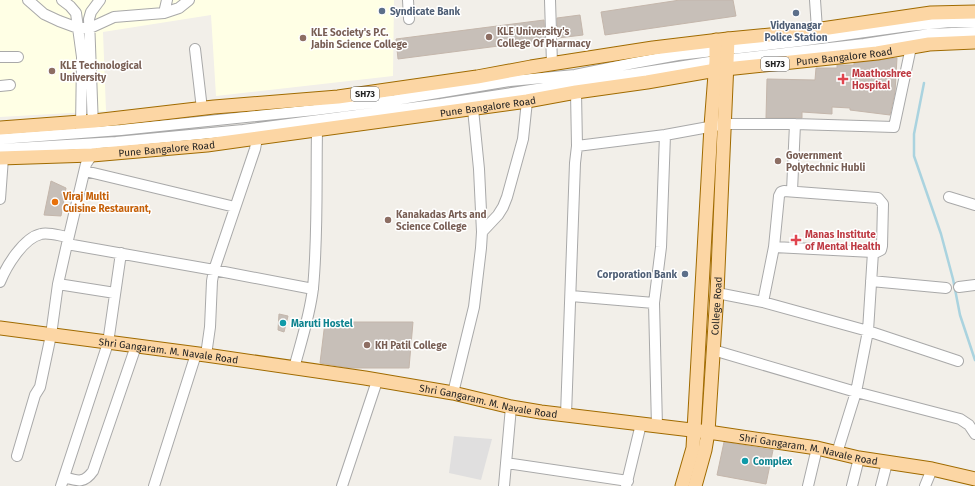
<svg xmlns="http://www.w3.org/2000/svg" width="975" height="486" font-family="'Fira Sans',sans-serif">
  <rect width="100%" height="100%" fill="#f2efe9"/>
  <!-- residential -->
  <path fill="#e0dfdf" d="M454 436 492 439 481 480 449 473Z"/>
  <!-- education -->
  <path fill="#ffffe5" d="M0 0H394L393 76 216 96 211 15 103 32 106 111 0 117Z"/>
  <g fill="none" stroke-linecap="round" stroke-linejoin="round">
    <!-- stream -->
    <path stroke="#aad3df" stroke-width="2.5" d="M924 83 914 134V156L941 234 953 279 960 315 975 360"/>
  </g>
  <!-- building -->
  <path fill="#c7bfb8" stroke="#c4b6ab" d="M680 0H733L736 16 605 35 601 12Z
    M580 15 583 35 558 38 557 18Z
    M544 20 545 40 398 59 396 39Z
    M897 58 895 92 890 115 850 110V108L832 107V114L802 112V118H766L767 79 815 80 816 68H837V65H854V63Z
    M51 181 66 188 61 216 44 215Z
    M279 314 288 316 284 332 278 330Z
    M325 322H413L409 368H350L320 363Z
    M724 442 773 450 766 484 717 475Z"/>
  <g fill="none" stroke-linecap="round" stroke-linejoin="round">
    <!-- minor casing -->
    <g stroke="#a9a9a9" stroke-width="12">
      <path id="minor" d="M28 0 44 14 59 21 78 28H90L114 17 164 13 179 8 189 0
        M62 0 70 6 76 13 82 57 81 128
        M408 0 409 19
        M550 0 552 64
        M815 0 817 29
        M164 13 167 0
        M195 49 202 109
        M0 57H18
        M0 86 10 85
        M93 127 89 19 91 12 100 0
        M0 139 121 130 315 110 395 100 510 81 575 75 634 63 678 55 800 41 908 26 950 22 975 23
        M577 146 665 135 725 124H795L894 127 911 47
        M0 149 116 142 243 130 441 104 716 61 864 44 930 34 975 32
        M85 171 235 207
        M792 191 795 124
        M949 197 975 205
        M0 199 3 158
        M482 232 498 215 503 207 507 197 523 139 527 101
        M67 244 214 270 313 289
        M774 247 873 252 868 331 958 361
        M871 281 946 288
        M0 282C6 267 23 238 41 234 49 232 60 236 68 237
        M58 284 115 293
        M959 287 975 285
        M717 293 763 302 868 331 856 392 837 453
        M571 296 654 303
        M763 302 774 247 779 196 781 192 784 191 878 198 883 204 882 246 881 250 877 252H873
        M713 350 856 392 960 419 969 425 975 434
        M206 355 210 327 212 281 214 270 255 149 257 138
        M294 368C301 342 310 315 313 288 318 236 316 183 317 131
        M453 393 474 307 481 248 482 232 479 169 473 109
        M566 415 575 163 577 146 576 92
        M657 427 654 303 661 247 665 135
        M17 456 35 395 40 387 51 335 58 284 67 244 86 164 92 155V151
        M506 463 628 481
        M64 477C77 481 84 484 93 471L136 346
        M61 486 108 343 121 253
        M154 486 196 354
        M342 486 377 381
        M504 486 511 407
        M626 486 641 424
        M808 486 817 448
        M852 486 859 458
        M881 486 887 463
        M925 486 932 469"/>
    </g>
    <!-- major casing -->
    <g stroke="#a06b00" stroke-width="15">
      <g id="major">
        <path d="M0 128 94 121 214 107 338 97 477 77 531 67 653 48 728 39 801 32 931 13 975 12"/>
        <path id="s1" d="M0 158 92 155 207 145 527 101 576 92 647 82 716 70 877 53 929 44 975 42"/>
        <path id="s2" d="M0 328 206 355 365 378 453 393 511 407 541 412 708 432 817 448 859 458 932 469 975 479"/>
        <path d="M682 486 693 448 711 126 716 61V40"/>
        <path id="s3" d="M695 486 705 450 708 432 717 293 728 39"/>
      </g>
    </g>
    <!-- minor -->
    <use href="#minor" stroke="#fff" stroke-width="10"/>
    <!-- major -->
    <use href="#major" stroke="#fcd6a4" stroke-width="13"/>
  </g>
  <!-- markers -->
  <g fill="#5c6f8a" stroke="#fff" stroke-width="1.5">
    <circle cx="382" cy="11" r="4"/>
    <circle cx="796" cy="13" r="4"/>
    <circle cx="685" cy="274" r="4"/>
  </g>
  <g fill="#8d6e63" stroke="#fff" stroke-width="1.5">
    <circle cx="489" cy="37" r="4"/>
    <circle cx="303" cy="38" r="4"/>
    <circle cx="52" cy="71" r="4"/>
    <circle cx="778" cy="161" r="4"/>
    <circle cx="388" cy="220" r="4"/>
    <circle cx="367" cy="345" r="4"/>
  </g>
  <g fill="#e0444e" stroke="#fff" stroke-width="1.5">
    <path d="M841 73h4v4h4v4h-4v4h-4v-4h-4v-4h4z"/>
    <path d="M794 234h4v4h4v4h-4v4h-4v-4h-4v-4h4z"/>
  </g>
  <circle fill="#e8710a" stroke="#fff" stroke-width="1.5" cx="55" cy="202" r="4"/>
  <g fill="#0f9aa8" stroke="#fff" stroke-width="1.5">
    <circle cx="283" cy="323" r="4"/>
    <circle cx="745" cy="461" r="4"/>
  </g>
  <g text-anchor="middle" stroke-width="3" stroke-linejoin="round" paint-order="stroke">
    <!-- shield labels -->
    <g fill="#fff" stroke="#646464" stroke-width="1">
      <rect x="761" y="57" width="28" height="14" rx="3"/>
      <rect x="351" y="87" width="28" height="14" rx="3"/>
    </g>
    <g font-size="9" font-weight="bold" fill="#222">
      <text x="775" y="67">SH73</text>
      <text x="365" y="97">SH73</text>
    </g>
    <!-- service labels -->
    <g font-size="10" font-weight="bold" fill="#4e5e75" stroke="#fff" text-anchor="start">
      <text x="390" y="15">Syndicate Bank</text>
      <text x="796" y="29" text-anchor="middle">Vidyanagar<tspan x="796" dy="12">Police Station</tspan></text>
      <text x="677" y="278" text-anchor="end">Corporation Bank</text>
    </g>
    <!-- education labels -->
    <g font-size="10" font-weight="bold" fill="#785e54" stroke="#fff" text-anchor="start">
      <text x="497" y="35">KLE University's<tspan x="497" dy="12">College Of Pharmacy</tspan></text>
      <text x="311" y="36">KLE Society's P.C.<tspan x="311" dy="12">Jabin Science College</tspan></text>
      <text x="60" y="69">KLE Technological<tspan x="60" dy="12">University</tspan></text>
      <text x="786" y="159">Government<tspan x="786" dy="12">Polytechnic Hubli</tspan></text>
      <text x="396" y="218">Kanakadas Arts and<tspan x="396" dy="12">Science College</tspan></text>
      <text x="375" y="349">KH Patil College</text>
    </g>
    <!-- street labels -->
    <g font-size="10" fill="#222" stroke="#fff">
      <text dy="4" stroke="none"><textPath href="#s1" startOffset="851">Pune Bangalore Road</textPath></text>
      <text dy="4" stroke="none"><textPath href="#s1" startOffset="491">Pune Bangalore Road</textPath></text>
      <text dy="4" stroke="none"><textPath href="#s1" startOffset="167">Pune Bangalore Road</textPath></text>
      <text dy="4" stroke="none"><textPath href="#s3" startOffset="182">College Road</textPath></text>
      <text dy="4" stroke="none"><textPath href="#s2" startOffset="170">Shri Gangaram. M. Navale Road</textPath></text>
      <text dy="4" stroke="none"><textPath href="#s2" startOffset="494">Shri Gangaram. M. Navale Road</textPath></text>
      <text dy="4" stroke="none"><textPath href="#s2" startOffset="818">Shri Gangaram. M. Navale Road</textPath></text>
    </g>
    <!-- health labels -->
    <g font-size="10" font-weight="bold" fill="#be3a42" stroke="#fff" text-anchor="start">
      <text x="852" y="77">Maathoshree<tspan x="852" dy="12">Hospital</tspan></text>
      <text x="805" y="238">Manas Institute<tspan x="805" dy="12">of Mental Health</tspan></text>
    </g>
    <!-- food labels -->
    <g font-size="10" font-weight="bold" fill="#c56008" stroke="#fff" text-anchor="start">
      <text x="63" y="200">Viraj Multi<tspan x="63" dy="12">Cuisine Restaurant,</tspan></text>
    </g>
    <!-- culture labels -->
    <g font-size="10" font-weight="bold" fill="#0d838f" stroke="#fff" text-anchor="start">
      <text x="291" y="327">Maruti Hostel</text>
      <text x="753" y="465">Complex</text>
    </g>
  </g>
</svg>
